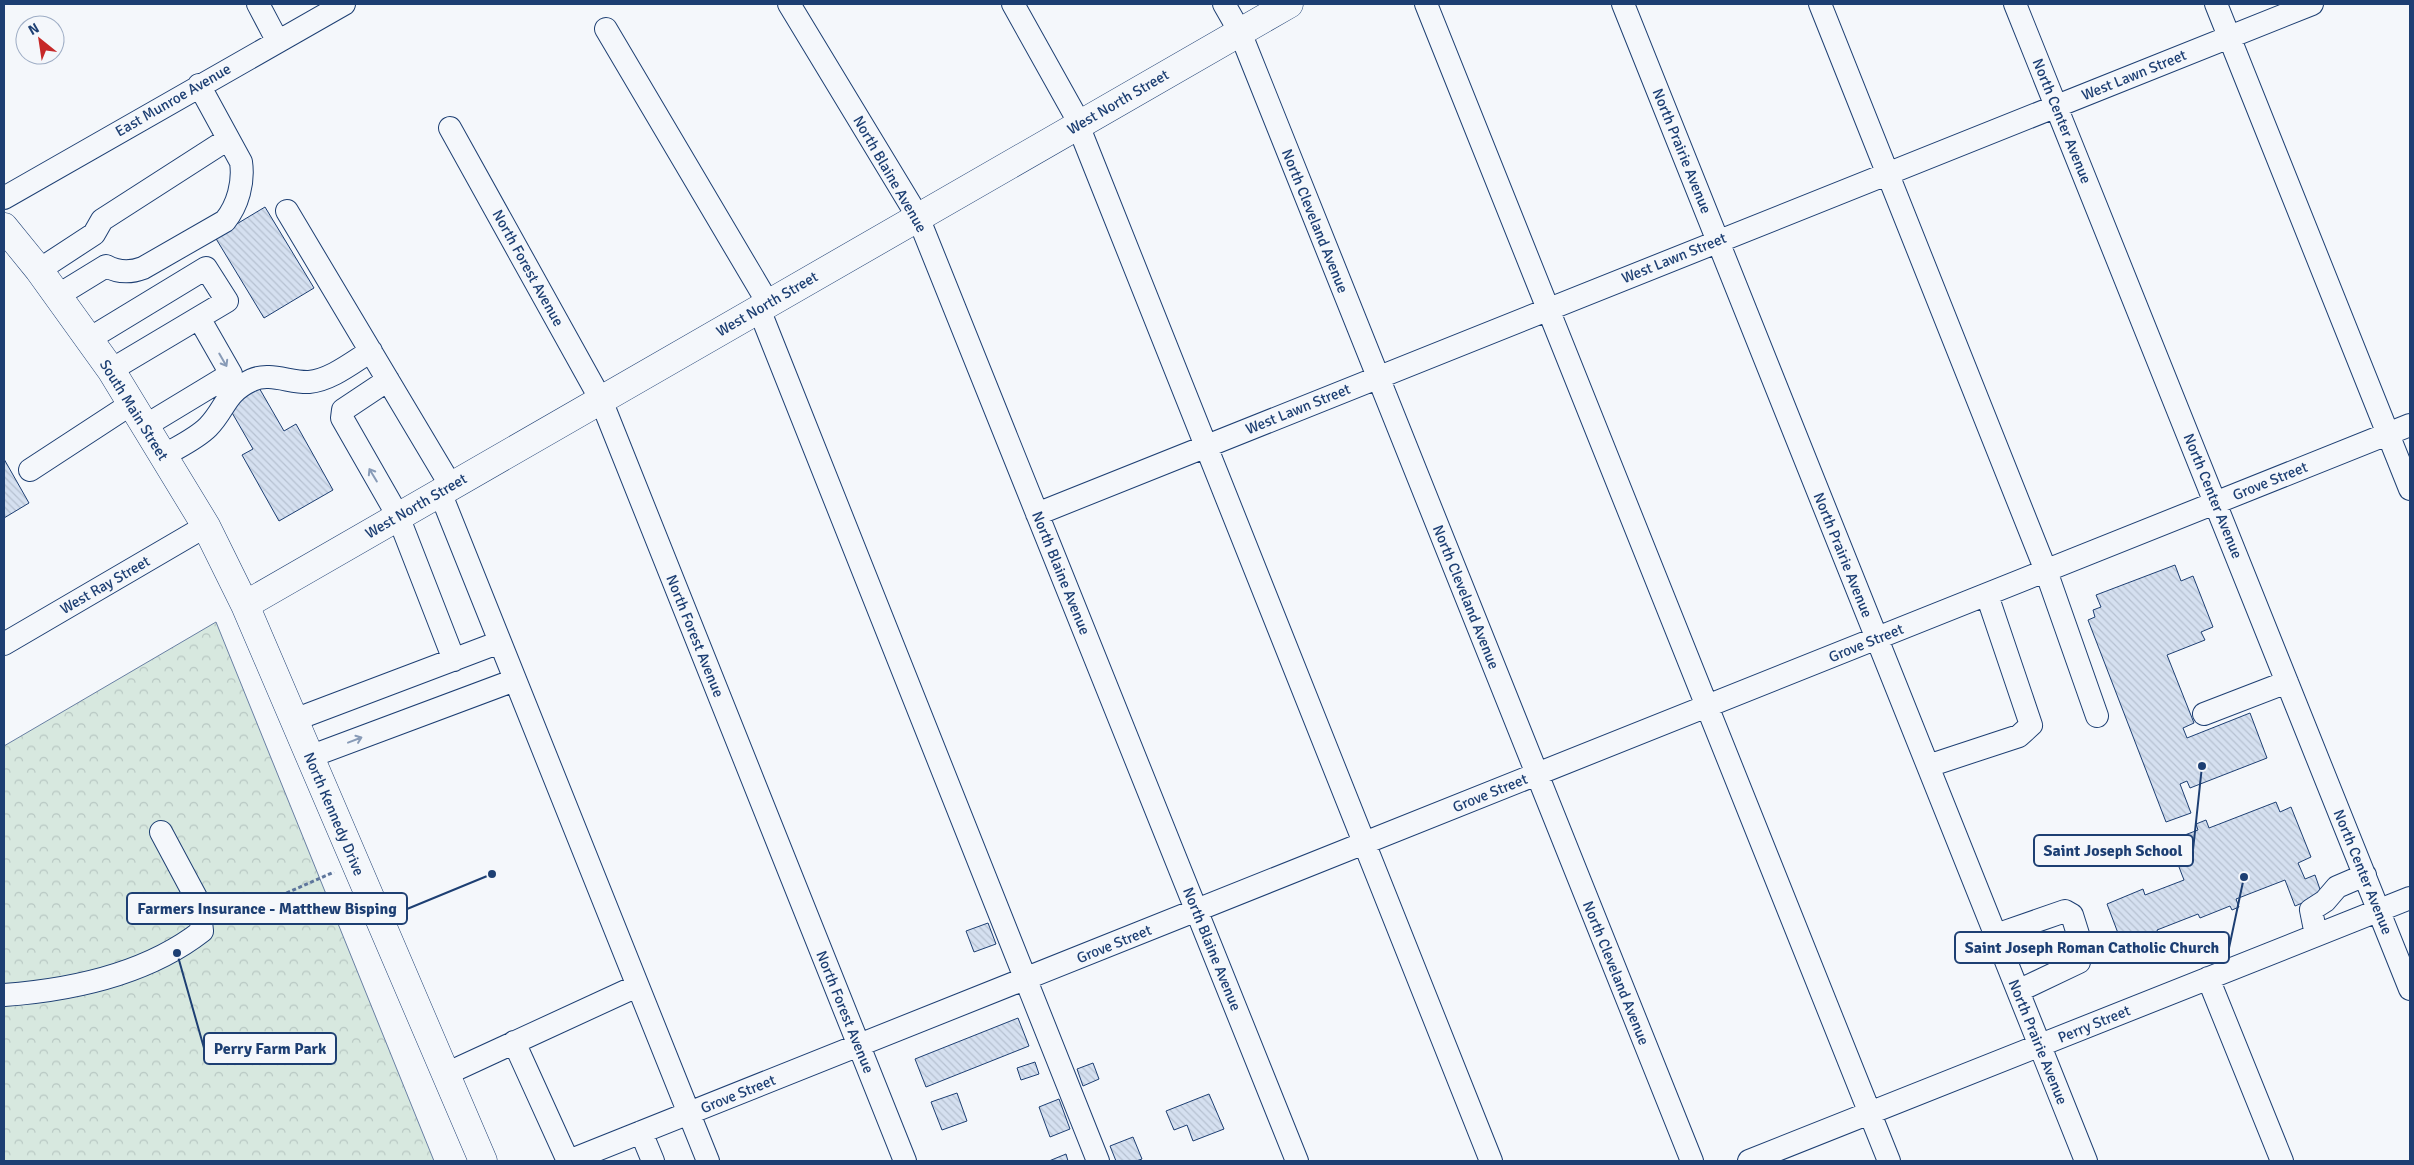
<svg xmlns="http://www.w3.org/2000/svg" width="2414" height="1165" font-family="Signika,sans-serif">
  <defs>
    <pattern id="forest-crowns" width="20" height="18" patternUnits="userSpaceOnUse" patternTransform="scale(1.25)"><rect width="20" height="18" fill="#d7e8df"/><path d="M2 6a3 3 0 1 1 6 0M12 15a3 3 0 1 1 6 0" fill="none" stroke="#b8c8c3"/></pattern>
    <pattern id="building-back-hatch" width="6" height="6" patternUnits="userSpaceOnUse" patternTransform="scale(1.25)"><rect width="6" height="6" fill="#d5e0f0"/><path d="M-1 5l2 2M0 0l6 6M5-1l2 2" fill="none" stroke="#b6c1d1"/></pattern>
  </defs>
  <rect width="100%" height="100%" fill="#f4f7fb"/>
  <!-- forest -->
  <path fill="url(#forest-crowns)" stroke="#687fa3" d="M216 622 434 1161H4V746Z"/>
  <!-- building -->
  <path fill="url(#building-back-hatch)" stroke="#1d3f73" d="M265 207 314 288 264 318 215 237Z
    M258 386 284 431 296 424 333 490 279 521 242 455 253 449 227 404Z
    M4 459 29 503 4 518Z
    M2175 565 2181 581 2193 576 2213 627 2201 632 2205 640 2167 655 2194 723 2183 728 2187 738 2250 713 2267 758 2190 788 2187 781 2180 784 2191 813 2166 822 2088 620 2095 617 2093 610 2101 607 2096 595Z
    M2276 802 2280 812 2291 807 2311 857 2298 863 2305 879 2315 875 2322 895 2295 906 2285 880 2236 899 2239 907 2232 910 2230 906 2200 918 2198 914 2157 930 2159 936 2124 949 2107 904 2143 889 2145 895 2184 880 2169 841 2198 830 2196 824 2206 820 2209 828Z
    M988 923 996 944 974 952 966 931Z
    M1018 1018 1029 1046 926 1087 915 1059Z
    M1035 1062 1039 1074 1021 1080 1017 1068Z
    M1093 1063 1099 1079 1083 1086 1077 1069Z
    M957 1093 967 1121 942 1130 931 1102Z
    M1209 1094 1224 1129 1193 1141 1187 1125 1174 1130 1166 1111Z
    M1059 1099 1070 1129 1050 1137 1039 1107Z
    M1133 1137 1142 1159 1136 1161H1116L1110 1146Z
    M1066 1154 1068 1161H1049Z"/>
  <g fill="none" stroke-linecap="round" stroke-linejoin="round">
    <!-- minor casing -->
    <g stroke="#1d3f73" stroke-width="24">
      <path id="minor" d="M258 4 277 40
        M789 4 918 217 1297 1161
        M1013 4 1080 124
        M1224 4 1240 32 1692 1161
        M1426 4 1889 1161
        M1623 4 2086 1161
        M1820 4 2046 571 2097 716
        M2015 4 2410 989
        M2216 4 2410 489
        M606 29 768 303
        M1078 125 1491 1161
        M450 128 601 400 905 1161
        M4 198 344 4
        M287 211 451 486
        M39 270 94 234 102 220 228 139
        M57 296 106 266C117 272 130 273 143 268L225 221C238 205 244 182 241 162L199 85
        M759 309 1098 1161
        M89 339 206 268 227 301 111 370
        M388 380 343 410 342 418 398 516 454 660
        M145 426 231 374 199 318
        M163 456C178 447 196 439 208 427 226 409 224 393 252 380 269 372 291 383 309 382 331 380 353 362 371 351
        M30 470 131 404
        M440 492 708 1161
        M1037 514 2312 4
        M4 644 206 526
        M2204 714 2287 682
        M294 720 500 642
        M309 757 515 680
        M1928 766 2019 736 2031 725 1987 595
        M1996 935 2065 911 2072 915 2082 947 2079 962 2018 991
        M2316 935 2311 910 2325 901 2337 887 2365 875
        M2208 978 2282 1161
        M4 995C72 990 147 974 202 931L199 903 161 832
        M514 1042 568 1161
        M446 1074 637 986
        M641 1132 653 1161
        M569 1161 2410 425
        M1749 1161 2410 898"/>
    </g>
    <!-- major casing -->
    <g stroke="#1d3f73" stroke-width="29">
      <path id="major" d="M4 227 39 270 111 370 206 526 245 605 483 1161
        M245 605 1289 4"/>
    </g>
    <!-- path -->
    <path stroke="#5e769c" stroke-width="3" stroke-dasharray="4 2.5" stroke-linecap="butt" d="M221 922 334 872"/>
    <!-- minor -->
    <use href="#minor" stroke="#f4f7fb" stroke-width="22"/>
    <!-- major -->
    <use href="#major" stroke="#f4f7fb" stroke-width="28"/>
  </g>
  <!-- one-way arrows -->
  <defs><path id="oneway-shaft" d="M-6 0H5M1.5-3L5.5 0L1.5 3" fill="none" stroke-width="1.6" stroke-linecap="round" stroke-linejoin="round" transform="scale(1.25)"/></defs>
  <g stroke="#889bb7">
    <use href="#oneway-shaft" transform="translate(223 360) rotate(60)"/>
    <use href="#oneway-shaft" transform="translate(373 475) rotate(-121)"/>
    <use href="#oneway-shaft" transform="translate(355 740) rotate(-21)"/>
  </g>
  <g text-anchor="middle" stroke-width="4" stroke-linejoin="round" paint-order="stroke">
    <!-- street labels -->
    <g font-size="15" fill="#1d3f73" stroke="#f4f7fb">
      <text transform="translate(2134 75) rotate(-22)" y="5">West Lawn Street</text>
      <text transform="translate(173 100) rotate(-30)" y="5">East Munroe Avenue</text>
      <text transform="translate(1118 102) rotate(-30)" y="5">West North Street</text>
      <text transform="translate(2062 121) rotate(68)" y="5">North Center Avenue</text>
      <text transform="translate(1682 151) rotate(68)" y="5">North Prairie Avenue</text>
      <text transform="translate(890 174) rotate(60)" y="5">North Blaine Avenue</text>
      <text transform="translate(1315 221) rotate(68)" y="5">North Cleveland Avenue</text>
      <text transform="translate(1674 258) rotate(-22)" y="5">West Lawn Street</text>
      <text transform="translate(528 268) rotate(61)" y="5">North Forest Avenue</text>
      <text transform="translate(767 304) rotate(-30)" y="5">West North Street</text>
      <text transform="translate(1298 409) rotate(-22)" y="5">West Lawn Street</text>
      <text transform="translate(134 410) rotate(58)" y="5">South Main Street</text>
      <text transform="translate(2270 481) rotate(-22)" y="5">Grove Street</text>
      <text transform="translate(2213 496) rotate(68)" y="5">North Center Avenue</text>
      <text transform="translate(416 506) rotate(-30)" y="5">West North Street</text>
      <text transform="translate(1843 555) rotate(68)" y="5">North Prairie Avenue</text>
      <text transform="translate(1061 573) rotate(68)" y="5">North Blaine Avenue</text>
      <text transform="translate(105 585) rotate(-30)" y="5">West Ray Street</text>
      <text transform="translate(1466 597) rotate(68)" y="5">North Cleveland Avenue</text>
      <text transform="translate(695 636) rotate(68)" y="5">North Forest Avenue</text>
      <text transform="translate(1866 643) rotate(-22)" y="5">Grove Street</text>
      <text transform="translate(1490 793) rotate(-22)" y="5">Grove Street</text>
      <text transform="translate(334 814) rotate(67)" y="5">North Kennedy Drive</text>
      <text transform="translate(2363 872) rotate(68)" y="5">North Center Avenue</text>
      <text transform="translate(1114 944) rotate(-22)" y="5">Grove Street</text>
      <text transform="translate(1212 949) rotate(68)" y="5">North Blaine Avenue</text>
      <text transform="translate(1616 973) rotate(68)" y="5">North Cleveland Avenue</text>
      <text transform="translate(845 1012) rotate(68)" y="5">North Forest Avenue</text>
      <text transform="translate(2094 1024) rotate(-22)" y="5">Perry Street</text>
      <text transform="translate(2038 1042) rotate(68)" y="5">North Prairie Avenue</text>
      <text transform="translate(738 1094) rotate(-22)" y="5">Grove Street</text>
    </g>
  </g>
  <!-- callouts -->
  <path fill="none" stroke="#1d3f73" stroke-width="2" d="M2202 766L2193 850M492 874L407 909M2244 877L2229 948M177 953L204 1048"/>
  <g fill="#1d3f73" stroke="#f4f7fb" stroke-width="2">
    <circle cx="2202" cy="766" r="5"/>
    <circle cx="492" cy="874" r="5"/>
    <circle cx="2244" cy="877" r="5"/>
    <circle cx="177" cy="953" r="5"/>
  </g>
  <g fill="#f4f7fb" stroke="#1d3f73" stroke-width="2">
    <rect x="2034" y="835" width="159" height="31" rx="5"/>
    <rect x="127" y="893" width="280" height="31" rx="5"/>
    <rect x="1955" y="932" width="274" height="31" rx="5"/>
    <rect x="204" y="1033" width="132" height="31" rx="5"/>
  </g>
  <g font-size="16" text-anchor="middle" font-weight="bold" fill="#1d3f73">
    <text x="2113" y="856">Saint Joseph School</text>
    <text x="267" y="914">Farmers Insurance - Matthew Bisping</text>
    <text x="2092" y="953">Saint Joseph Roman Catholic Church</text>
    <text x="270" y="1054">Perry Farm Park</text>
  </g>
  <!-- border -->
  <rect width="2414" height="1165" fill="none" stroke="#1d3f73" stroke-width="10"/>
  <!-- north arrow -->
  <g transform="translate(40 40) rotate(330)"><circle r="24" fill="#f4f7fb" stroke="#9eadc5"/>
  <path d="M0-4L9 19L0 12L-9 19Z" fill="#c62828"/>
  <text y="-8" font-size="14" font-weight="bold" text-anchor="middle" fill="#1d3f73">N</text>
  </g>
</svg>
